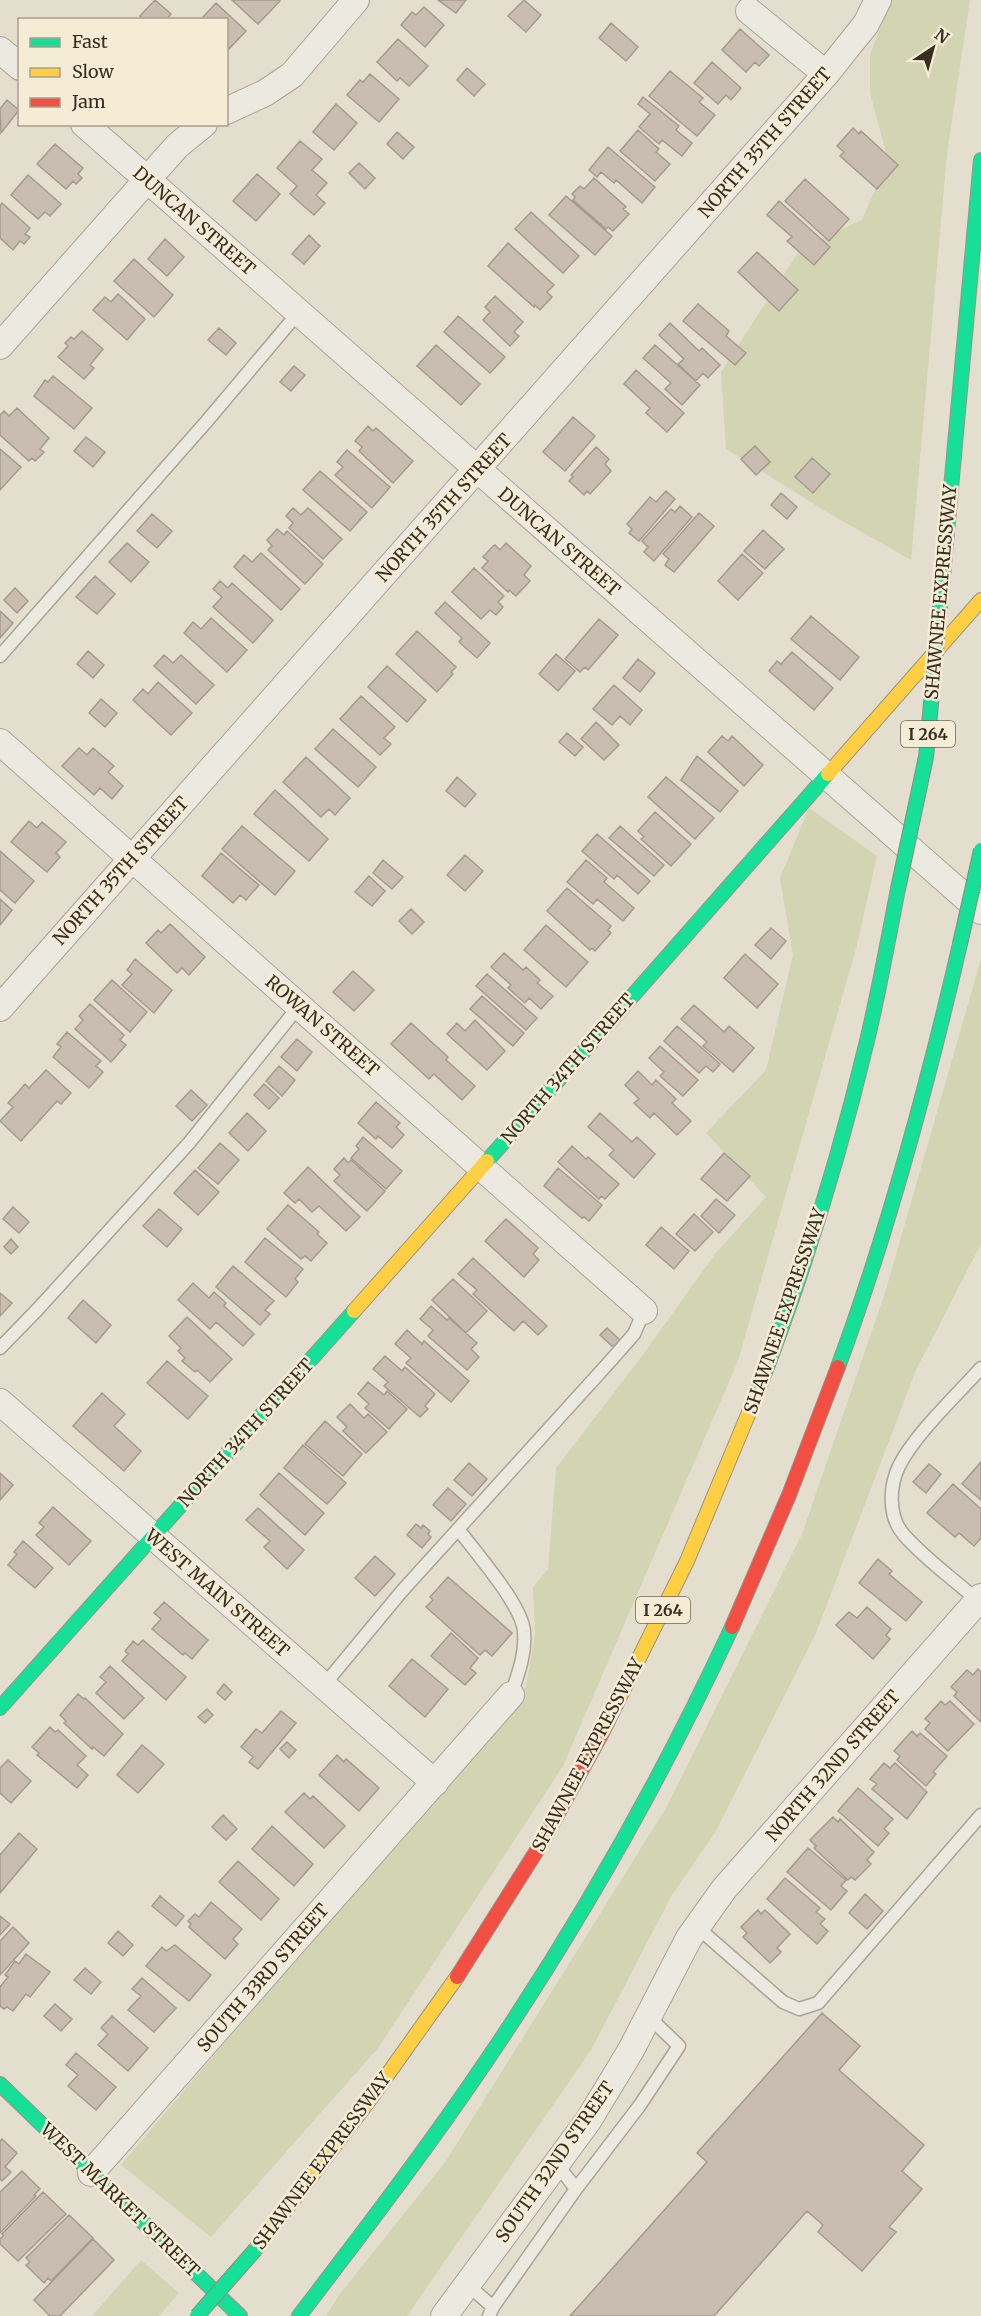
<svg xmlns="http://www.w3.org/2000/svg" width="981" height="2316" font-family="Merriweather,serif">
  <rect width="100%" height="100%" fill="#e4decf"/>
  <!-- green -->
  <path fill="#d3d4b2" d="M890 0H970L947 154 911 560 830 514 726 449 721 372 801 248 862 220 888 160 870 93V55Z
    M809 808 877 856 857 945 738 1361 563 1766 378 2048 211 2237 121 2165 526 1687 535 1634 533 1587 548 1569 556 1468 642 1356 715 1254 766 1197 706 1133 766 1070 793 955 780 878Z
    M981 959V1244L916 1370 816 1633 716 1831 672 1895 591 2050 407 2316H326L339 2295 446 2161 666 1808 802 1534 885 1293Z
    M141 2260 179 2293 159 2316H92Z"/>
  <!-- building -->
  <path fill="#c8bdb0" stroke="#a59a8e" stroke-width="1.5" d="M155 0 171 14 166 20H144L140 16Z
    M232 0H279L280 1 258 24Z
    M438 0H466L456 13Z
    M524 0 541 15 526 32 508 16Z
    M216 3 246 31 226 52V20H205L203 17Z
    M424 7 444 25 425 47 401 25 412 12 416 15Z
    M611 23 638 47 626 61 599 38Z
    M740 29 769 55 759 66 755 62 746 72 722 50Z
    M398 39 428 66 409 86 400 78 397 81 377 62Z
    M712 62 741 88 731 100 726 95 718 104 694 83Z
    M467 68 485 84 474 96 457 80Z
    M670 71 703 98 699 102 715 115 697 136 649 96Z
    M370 74 399 99 379 122 347 95 360 80 363 82Z
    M643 97 679 126 676 130 692 143 682 156 662 140 659 144 639 127 650 114 638 104Z
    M7 100 19 110 1 133 0 109Z
    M336 104 357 123 334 150 313 132Z
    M853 128 859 134 861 131 898 165 877 189 840 156 844 152 837 146Z
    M638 130 659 149 656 152 670 164 655 181 620 151Z
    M397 132 414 147 403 159 387 144Z
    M300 141 322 159 312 170 327 183 316 195 325 203 314 215 290 194 297 186 277 168Z
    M55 144 83 168 78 174 82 178 76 184 73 181 66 189 37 164Z
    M608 147 655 187 642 203 616 180 614 183 601 172 597 177 589 170Z
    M359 163 375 178 365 189 349 173Z
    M257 174 280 194 256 221 233 201Z
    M28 175 61 204 50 216 45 212 38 219 11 195Z
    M594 178 626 207 623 209 629 214 613 231 608 227 606 229 573 200 575 197 572 194 580 186 584 189Z
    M805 179 849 219 829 241 785 201Z
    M566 196 612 236 595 255 549 215Z
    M779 201 830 247 814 265 787 241 792 237 767 215Z
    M2 203 30 228 25 234 30 237 24 244 20 241 13 250 0 238V206Z
    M531 212 579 256 563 273 515 229Z
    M309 235 320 246 304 264 292 254Z
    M165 239 184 257 167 276 148 259Z
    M508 243 554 285 547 292 552 297 540 310 535 305 534 307 488 266Z
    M757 252 798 290 779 311 738 272Z
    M134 259 173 295 154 317 114 281Z
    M118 294 145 319 127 340 93 310 105 297 111 302Z
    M495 296 523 322 514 332 519 336 510 346 483 320 490 312 485 307Z
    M698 304 729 331 726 336 746 353 735 365 683 321Z
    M458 316 505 357 490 373 444 332Z
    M670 323 699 351 702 348 720 365 708 378 703 373 696 381 678 364 684 359 659 335Z
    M219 328 236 343 226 355 208 340Z
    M82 331 103 349 90 365 94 368 84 379 58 357 68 346 65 343 71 337 74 339Z
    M436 345 480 384 461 405 417 366Z
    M655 345 700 385 682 405 665 389 671 383 643 358Z
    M294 366 305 375 291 391 280 382Z
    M636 370 684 413 667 432 646 413 650 408 624 384Z
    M53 376 92 408 74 429 34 396 45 380 48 382Z
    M17 408 49 438 40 449 44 452 35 461 32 458 29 461 0 435V415L4 411 9 416Z
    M573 417 595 436 565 471 543 452Z
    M368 426 373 431 376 428 413 461 393 483 359 451 362 447 355 441Z
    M86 437 105 452 93 467 74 451Z
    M755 446 770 462 756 475 741 459Z
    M596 447 609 459 605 464 611 471 590 494 587 491 584 495 569 481 573 477 571 475Z
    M0 449 21 467 0 490Z
    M347 450 390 487 372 508 335 475 343 467 337 462Z
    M812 458 830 474 813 493 795 477Z
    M320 471 367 512 350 531 303 490Z
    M666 491 675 499 639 541 629 533 632 529 627 524 650 497 656 502Z
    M781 493 797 507 787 519 771 505Z
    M680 506 692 517 654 561 644 552 648 547 642 541 671 509 675 512Z
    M293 508 301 515 308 508 342 539 323 559 289 528 293 523 286 516Z
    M699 513 714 526 674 572 665 565 669 559 663 554Z
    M152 514 172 531 157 548 137 531Z
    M277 529 284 535 287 531 323 564 305 584 268 550 272 546 267 540Z
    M763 530 784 549 765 569 744 551Z
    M127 543 149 562 131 582 109 562Z
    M506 543 531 566 524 575 530 581 516 596 509 590 508 592 482 568 488 561 483 557 493 546 495 545 500 550Z
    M261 553 300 589 281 610 234 567 244 555 252 562Z
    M742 554 763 573 738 600 718 581Z
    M474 568 504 596 498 602 503 607 496 615 490 610 481 619 452 592Z
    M95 576 115 594 97 614 76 597Z
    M220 581 228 588 232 583 273 620 253 643 213 607 222 597 213 589Z
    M15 588 28 601 17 613 4 600Z
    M445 602 490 643 477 658 459 642 462 638 435 613Z
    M0 611 13 623 0 638Z
    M811 616 859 657 840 680 791 639Z
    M211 618 247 650 227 672 184 633 193 622 201 629Z
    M599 619 618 635 588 670 585 667 580 672 565 659Z
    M417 631 456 667 451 672 453 674 437 692 396 654Z
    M88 651 104 665 93 678 77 664Z
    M792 652 833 688 814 710 769 671 777 661 781 664Z
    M556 654 575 671 558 691 539 674Z
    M164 655 173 663 181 655 214 685 196 704 154 666Z
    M638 659 655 673 640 692 623 678Z
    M387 666 426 700 407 722 368 687Z
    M158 682 192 713 171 735 133 700 143 689 148 694Z
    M614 685 642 710 630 725 620 716 612 725 593 709Z
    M361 696 395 727 384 738 391 744 380 755 340 719Z
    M101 699 117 713 105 727 89 713Z
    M596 722 619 745 604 760 581 739Z
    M333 729 376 767 358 787 315 749Z
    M567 733 583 747 575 756 559 742Z
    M722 736 728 741 732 736 763 765 744 786 708 752Z
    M79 748 87 755 93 748 114 766 108 772 123 786 112 799 100 788 94 795 62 766Z
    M697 756 738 791 720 812 681 780Z
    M306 757 350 798 335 815 329 809 321 817 283 782Z
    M457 777 476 794 465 807 446 791Z
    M666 777 714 818 695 839 648 797Z
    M275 790 328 839 309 861 254 814Z
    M655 812 691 844 671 866 641 839 644 837 638 831Z
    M29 821 37 828 42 822 66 842 56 853 60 857 47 872 11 842Z
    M242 826 295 871 275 895 222 849Z
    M620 826 664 865 654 876 609 838Z
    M597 834 650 881 638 894 617 875 614 879 582 851Z
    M0 851 34 881 15 903 0 890Z
    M221 853 259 885 246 900 240 895 233 903 202 876Z
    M465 855 483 871 465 891 447 875Z
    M383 860 403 877 392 889 373 873Z
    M586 860 607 878 604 882 634 908 623 921 597 899 593 904 567 882Z
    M369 876 385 891 372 906 355 892Z
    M567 888 611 926 608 930 611 933 595 951 592 948 590 950 547 911Z
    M0 899 12 910 0 925Z
    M411 909 424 922 412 934 399 921Z
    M170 924 205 957 189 975 182 968 177 973 146 943 158 930 161 933Z
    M546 925 588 962 566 987 524 950Z
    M771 928 786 941 771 959 755 945Z
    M504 953 523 970 526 967 540 980 537 983 553 996 541 1009 529 998 525 1003 508 988 511 985 491 967Z
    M745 954 778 984 757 1008 724 978Z
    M135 959 172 990 154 1013 122 985 132 974 127 970Z
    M353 971 374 990 354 1011 333 992Z
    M487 974 537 1018 526 1030 476 986Z
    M112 980 147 1012 130 1032 94 1000Z
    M482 996 524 1033 513 1046 470 1009Z
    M90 1004 124 1035 120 1040 126 1045 111 1062 75 1029 83 1020 79 1016Z
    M694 1005 724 1032 729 1026 754 1048 733 1072 703 1046 707 1042 681 1019Z
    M475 1020 505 1051 487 1070 447 1034 457 1023 465 1031Z
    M411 1023 448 1057 446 1060 475 1086 462 1100 434 1074 429 1079 391 1044Z
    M677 1026 720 1064 713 1072 706 1066 699 1073 664 1041Z
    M67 1032 101 1061 96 1066 103 1072 89 1088 53 1057 61 1047 57 1044Z
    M297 1039 312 1052 297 1071 281 1057Z
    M660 1046 698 1080 683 1096 660 1076 664 1072 649 1058Z
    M279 1066 295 1080 282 1096 266 1081Z
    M46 1070 71 1093 61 1104 57 1101 21 1141 0 1121 13 1107 8 1103 19 1091 25 1084 29 1088Z
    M638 1071 652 1085 656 1080 676 1099 672 1103 691 1121 677 1135 654 1113 650 1118 634 1103 639 1099 625 1085Z
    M264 1084 279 1098 269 1109 254 1095Z
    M191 1090 207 1105 192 1121 176 1106Z
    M376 1102 400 1123 396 1127 404 1135 392 1148 378 1136 376 1139 358 1123Z
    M247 1113 266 1131 248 1151 229 1133Z
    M600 1113 632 1142 637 1137 655 1154 634 1178 609 1155 614 1150 588 1127Z
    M363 1137 402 1171 386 1189 351 1158 359 1149 356 1146Z
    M220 1143 239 1160 218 1184 198 1168Z
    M572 1146 586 1159 588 1157 619 1184 605 1199 601 1196 599 1199 558 1162Z
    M724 1153 750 1176 727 1201 701 1179Z
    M344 1158 348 1163 351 1160 385 1191 367 1211 334 1181 340 1175 334 1169Z
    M308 1167 360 1217 346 1231 319 1206 312 1212 299 1199 295 1203 284 1193Z
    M558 1168 602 1205 589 1221 584 1217 582 1218 544 1186Z
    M195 1170 219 1192 198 1215 174 1193Z
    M716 1199 735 1215 719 1233 701 1216Z
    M288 1205 319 1232 317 1234 327 1243 311 1261 305 1256 301 1259 267 1229Z
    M13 1207 29 1222 19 1233 3 1219Z
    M159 1209 182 1229 167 1247 143 1226Z
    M694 1214 713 1232 695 1251 676 1234Z
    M506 1219 538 1248 533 1254 539 1260 524 1277 485 1241Z
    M661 1227 689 1251 674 1269 646 1245Z
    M265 1238 303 1269 295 1279 298 1282 286 1297 245 1262Z
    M11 1239 18 1247 11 1254 4 1247Z
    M473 1258 547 1326 538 1335 523 1321 514 1331 473 1294 477 1290 458 1274Z
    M233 1266 274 1301 265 1310 270 1314 260 1325 216 1287Z
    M453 1279 487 1311 466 1333 432 1300Z
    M193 1283 209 1298 214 1292 226 1303 224 1306 254 1334 243 1346 216 1322 210 1329 178 1300Z
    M0 1293 12 1303 0 1316Z
    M83 1300 111 1325 96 1343 68 1318Z
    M431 1306 447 1320 449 1318 477 1343 471 1349 479 1357 467 1370 428 1336 433 1330 420 1319Z
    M187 1317 232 1359 210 1382 197 1370 195 1372 182 1361 185 1358 178 1351 181 1348 169 1336Z
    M607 1328 620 1340 613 1347 600 1335Z
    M407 1330 422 1344 424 1341 469 1381 451 1402 406 1363 411 1358 395 1344Z
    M385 1356 402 1371 405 1367 435 1394 425 1406 428 1409 420 1417 384 1386 388 1382 373 1369Z
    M167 1361 208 1396 188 1419 147 1383Z
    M368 1382 384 1395 387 1391 407 1409 389 1429 365 1408 369 1404 358 1394Z
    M102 1393 125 1414 114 1426 141 1451 124 1471 73 1426Z
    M350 1404 364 1418 368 1414 387 1432 366 1453 343 1431 347 1427 337 1417Z
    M325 1421 362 1454 343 1476 305 1444Z
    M303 1445 346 1483 327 1504 284 1468Z
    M981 1462V1500L962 1484Z
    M469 1463 487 1479 472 1496 454 1480Z
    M929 1464 941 1474 926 1493 913 1482Z
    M0 1473 13 1485 0 1500Z
    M279 1473 324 1513 305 1535 260 1495Z
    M953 1484 981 1509V1538L974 1546 959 1533 955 1537 927 1513Z
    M448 1488 466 1504 451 1521 433 1505Z
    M53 1507 91 1541 69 1565 36 1535 44 1527 39 1523Z
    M258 1508 304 1550 287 1569 264 1547 270 1541 246 1520Z
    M416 1524 421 1528 423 1525 430 1531 428 1534 431 1537 422 1548 407 1535Z
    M23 1541 53 1568 35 1588 8 1565 17 1554 14 1552Z
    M375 1556 395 1574 375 1596 355 1578Z
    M878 1559 892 1571 889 1574 922 1602 906 1621 859 1583Z
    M448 1577 512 1633 492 1656 485 1650 480 1655 426 1607 433 1600 430 1597Z
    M164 1602 208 1640 192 1659 185 1653 183 1655 152 1629 161 1619 154 1613Z
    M867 1607 891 1629 886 1635 890 1639 873 1659 836 1625 849 1612 857 1618Z
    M451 1633 478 1658 470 1668 476 1673 465 1685 431 1656Z
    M143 1640 186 1677 166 1700 122 1661 128 1654 125 1651 131 1644 133 1641 138 1645Z
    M412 1659 448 1689 425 1717 389 1686Z
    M110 1666 144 1698 124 1719 96 1693 106 1682 100 1677Z
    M978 1669 981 1672V1722L954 1696 957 1692 951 1687 967 1670 973 1675Z
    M224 1684 232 1692 225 1700 217 1693Z
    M78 1694 84 1699 85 1698 123 1734 104 1756 93 1747 92 1749 64 1723 66 1721 60 1715Z
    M941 1701 945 1705 950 1701 974 1724 948 1751 925 1729 930 1723 925 1719Z
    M207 1709 213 1715 205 1723 198 1717Z
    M281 1711 296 1723 258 1769 249 1762 253 1757 241 1747 256 1729 262 1733Z
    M50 1727 55 1732 58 1730 86 1756 77 1765 88 1775 77 1788 37 1755 39 1753 32 1747Z
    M912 1731 917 1736 920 1733 947 1756 933 1772 936 1774 926 1786 897 1760 900 1756 894 1751Z
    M287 1742 296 1750 289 1758 280 1749Z
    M142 1745 164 1764 138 1793 117 1775Z
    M337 1755 344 1762 346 1759 379 1788 359 1811 319 1775Z
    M8 1760 31 1781 11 1803 0 1793V1768Z
    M884 1763 890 1768 895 1763 927 1792 907 1819 872 1789 877 1784 870 1779Z
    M858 1788 893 1819 884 1829 889 1833 878 1846 838 1811Z
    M304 1793 310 1799 313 1796 345 1826 324 1848 285 1812Z
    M223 1815 237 1829 226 1840 212 1827Z
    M833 1817 838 1822 840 1819 874 1852 867 1860 871 1864 855 1880 851 1877 848 1880 814 1848 816 1846 810 1840Z
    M272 1826 313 1864 294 1886 252 1849Z
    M19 1833 37 1849 0 1893V1855Z
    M808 1848 846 1880 841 1886 847 1891 831 1910 787 1872Z
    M238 1861 279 1899 261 1920 219 1882Z
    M785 1878 820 1908 816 1912 825 1919 820 1924 828 1931 817 1944 767 1899Z
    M865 1894 883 1911 867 1929 849 1913Z
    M160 1896 184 1916 176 1926 152 1906Z
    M211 1902 242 1929 233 1939 238 1944 225 1959 189 1927 191 1924 188 1921 195 1914 199 1917Z
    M758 1910 761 1914 765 1910 790 1934 777 1948 781 1952 770 1963 743 1937 747 1933 741 1927Z
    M0 1916 10 1924 0 1935Z
    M13 1927 29 1943 0 1975V1941Z
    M118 1931 133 1945 123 1956 108 1943Z
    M175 1945 211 1975 189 2001 146 1966 162 1947 166 1951Z
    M26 1954 50 1972 30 1997 26 1994 13 2011 7 2007 4 2009 0 2006V1987L8 1977 5 1975 15 1961 19 1964Z
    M85 1968 101 1982 91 1994 74 1980Z
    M142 1978 176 2008 154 2032 128 2010 141 1996 132 1989Z
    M55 2004 72 2019 61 2031 44 2016Z
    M822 2013 860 2046 839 2070 924 2145 902 2171 922 2189 889 2227 896 2232 862 2271 818 2232 823 2225 807 2211 714 2316H570L707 2162 697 2153Z
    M112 2016 148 2048 128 2071 98 2045 108 2034 101 2028Z
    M76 2053 116 2087 96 2110 68 2086 78 2075 66 2065Z
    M2 2139 17 2153 5 2167 11 2172 2 2181 0 2179V2141Z
    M22 2171 40 2189 34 2195 36 2196 0 2233V2192Z
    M43 2192 66 2214 18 2261 0 2244V2239L3 2236 2 2234Z
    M69 2215 93 2238 51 2281 48 2278 44 2283 26 2265 30 2262 26 2258Z
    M93 2239 114 2260 60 2316H50L34 2300Z"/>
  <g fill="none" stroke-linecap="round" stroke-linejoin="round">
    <!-- lane casing -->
    <g stroke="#aaa397" stroke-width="15">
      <path id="lane" d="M0 656 207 421 298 313
        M0 1348 37 1310 189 1143 299 1006
        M459 1530C475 1552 523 1606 524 1632 526 1654 518 1674 511 1695
        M979 1602C954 1579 926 1560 904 1535 888 1517 889 1487 899 1466 916 1433 956 1396 981 1368
        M324 1685 402 1591 613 1358 634 1334 644 1311
        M697 1927 783 2002 799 2009 818 2003 981 1815
        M576 2189 640 2105 679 2046 648 2016
        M468 2285 493 2307 489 2316
        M493 2307 576 2189 557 2164"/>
    </g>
    <!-- street casing -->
    <g stroke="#aaa397" stroke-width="28">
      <path id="street" d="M749 11 826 74
        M0 50 20 67
        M226 111 265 93 292 75 356 0
        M84 124 981 911
        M0 346 177 146 204 124
        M0 742 644 1311
        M0 1008 826 74 866 24 878 0
        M0 1402 435 1783
        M91 2173 511 1695
        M444 2316 588 2121 631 2050 689 1938 724 1889 981 1597"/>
    </g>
    <!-- fast casing -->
    <g stroke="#999388" stroke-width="16">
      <path id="fast" d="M943 576 981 160
        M487 1161 828 774
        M838 1367C889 1229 927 1087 960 944
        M755 1398C801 1282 838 1162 867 1041 879 991 888 940 898 889
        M0 1708 354 1311
        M0 2084 240 2316
        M299 2316C364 2231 429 2146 489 2057 581 1921 663 1776 732 1627"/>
    </g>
    <!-- slow casing -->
    <g stroke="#999388" stroke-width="16">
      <path id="slow" d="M828 774 981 600
        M354 1311 487 1161
        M602 1733 687 1561 755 1398
        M255 2250 368 2102 457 1977"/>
    </g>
    <!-- jam casing -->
    <g stroke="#999388" stroke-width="16">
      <path id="jam" d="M732 1627 789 1495 838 1367
        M457 1977 541 1844 602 1733"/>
    </g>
    <!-- lane -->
    <use href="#lane" stroke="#ece9e0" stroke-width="12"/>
    <!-- street -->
    <use href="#street" stroke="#ece9e0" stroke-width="26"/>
    <!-- fast -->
    <use href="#fast" stroke="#16e098" stroke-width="14"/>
    <!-- slow -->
    <use href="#slow" stroke="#ffcf43" stroke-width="14"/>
    <!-- jam -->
    <use href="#jam" stroke="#f24e42" stroke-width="14"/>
    <!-- fast-bridge casing -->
    <g stroke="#8f897e" stroke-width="16" stroke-linecap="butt">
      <path id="fast-bridge" d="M898 889 926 757 943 576
        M960 944 981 850
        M197 2316 255 2250"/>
    </g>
    <!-- fast-bridge -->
    <use href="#fast-bridge" stroke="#16e098" stroke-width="14"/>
  </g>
  <g text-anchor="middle" stroke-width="5" stroke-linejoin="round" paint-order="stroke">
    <!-- shield labels -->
    <g fill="#f5ecd6" stroke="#716657" stroke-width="1.5">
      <rect x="901" y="721" width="54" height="26" rx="4.5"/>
      <rect x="636" y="1597" width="54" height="26" rx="4.5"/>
    </g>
    <g font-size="16" font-weight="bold" fill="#392c20">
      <text x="928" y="740">I 264</text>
      <text x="663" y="1616">I 264</text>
    </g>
    <!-- street labels -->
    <g font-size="18" fill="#392c20" stroke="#f5ecd6">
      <text transform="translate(765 143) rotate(-49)" y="6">NORTH 35TH STREET</text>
      <text transform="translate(194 221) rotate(41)" y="6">DUNCAN STREET</text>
      <text transform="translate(444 508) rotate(-48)" y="6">NORTH 35TH STREET</text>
      <text transform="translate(559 542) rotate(41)" y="6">DUNCAN STREET</text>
      <text transform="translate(941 592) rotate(-85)" y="6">SHAWNEE EXPRESSWAY</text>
      <text transform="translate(121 871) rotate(-48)" y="6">NORTH 35TH STREET</text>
      <text transform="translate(322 1026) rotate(41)" y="6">ROWAN STREET</text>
      <text transform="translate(568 1069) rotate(-49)" y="6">NORTH 34TH STREET</text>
      <text transform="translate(785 1311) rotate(-71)" y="6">SHAWNEE EXPRESSWAY</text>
      <text transform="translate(246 1433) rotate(-48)" y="6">NORTH 34TH STREET</text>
      <text transform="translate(217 1593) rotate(41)" y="6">WEST MAIN STREET</text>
      <text transform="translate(588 1755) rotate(-62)" y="6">SHAWNEE EXPRESSWAY</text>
      <text transform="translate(833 1766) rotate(-49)" y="6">NORTH 32ND STREET</text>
      <text transform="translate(263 1978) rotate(-49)" y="6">SOUTH 33RD STREET</text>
      <text transform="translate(322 2161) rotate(-53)" y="6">SHAWNEE EXPRESSWAY</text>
      <text transform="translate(555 2162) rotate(-55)" y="6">SOUTH 32ND STREET</text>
      <text transform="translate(120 2200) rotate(44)" y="6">WEST MARKET STREET</text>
    </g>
  </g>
  <!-- legend -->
  <rect x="18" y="18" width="210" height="108" fill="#f5ecd6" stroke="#aa9f8d" stroke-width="1.5"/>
  <rect x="30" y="38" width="30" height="9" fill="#16e098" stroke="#aa9f8d" stroke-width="1.5"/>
  <text x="72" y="48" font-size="18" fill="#392c20">Fast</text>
  <rect x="30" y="68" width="30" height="9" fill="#ffcf43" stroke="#aa9f8d" stroke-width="1.5"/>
  <text x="72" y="78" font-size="18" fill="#392c20">Slow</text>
  <rect x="30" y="98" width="30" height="9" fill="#f24e42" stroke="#aa9f8d" stroke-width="1.5"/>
  <text x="72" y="108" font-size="18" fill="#392c20">Jam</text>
  <!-- north arrow -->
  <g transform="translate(933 48) rotate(36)" stroke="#f5ecd6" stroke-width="4.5" paint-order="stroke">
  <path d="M0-4.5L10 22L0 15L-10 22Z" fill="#392c20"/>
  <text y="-9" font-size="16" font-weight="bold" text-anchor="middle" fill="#392c20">N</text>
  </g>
</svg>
